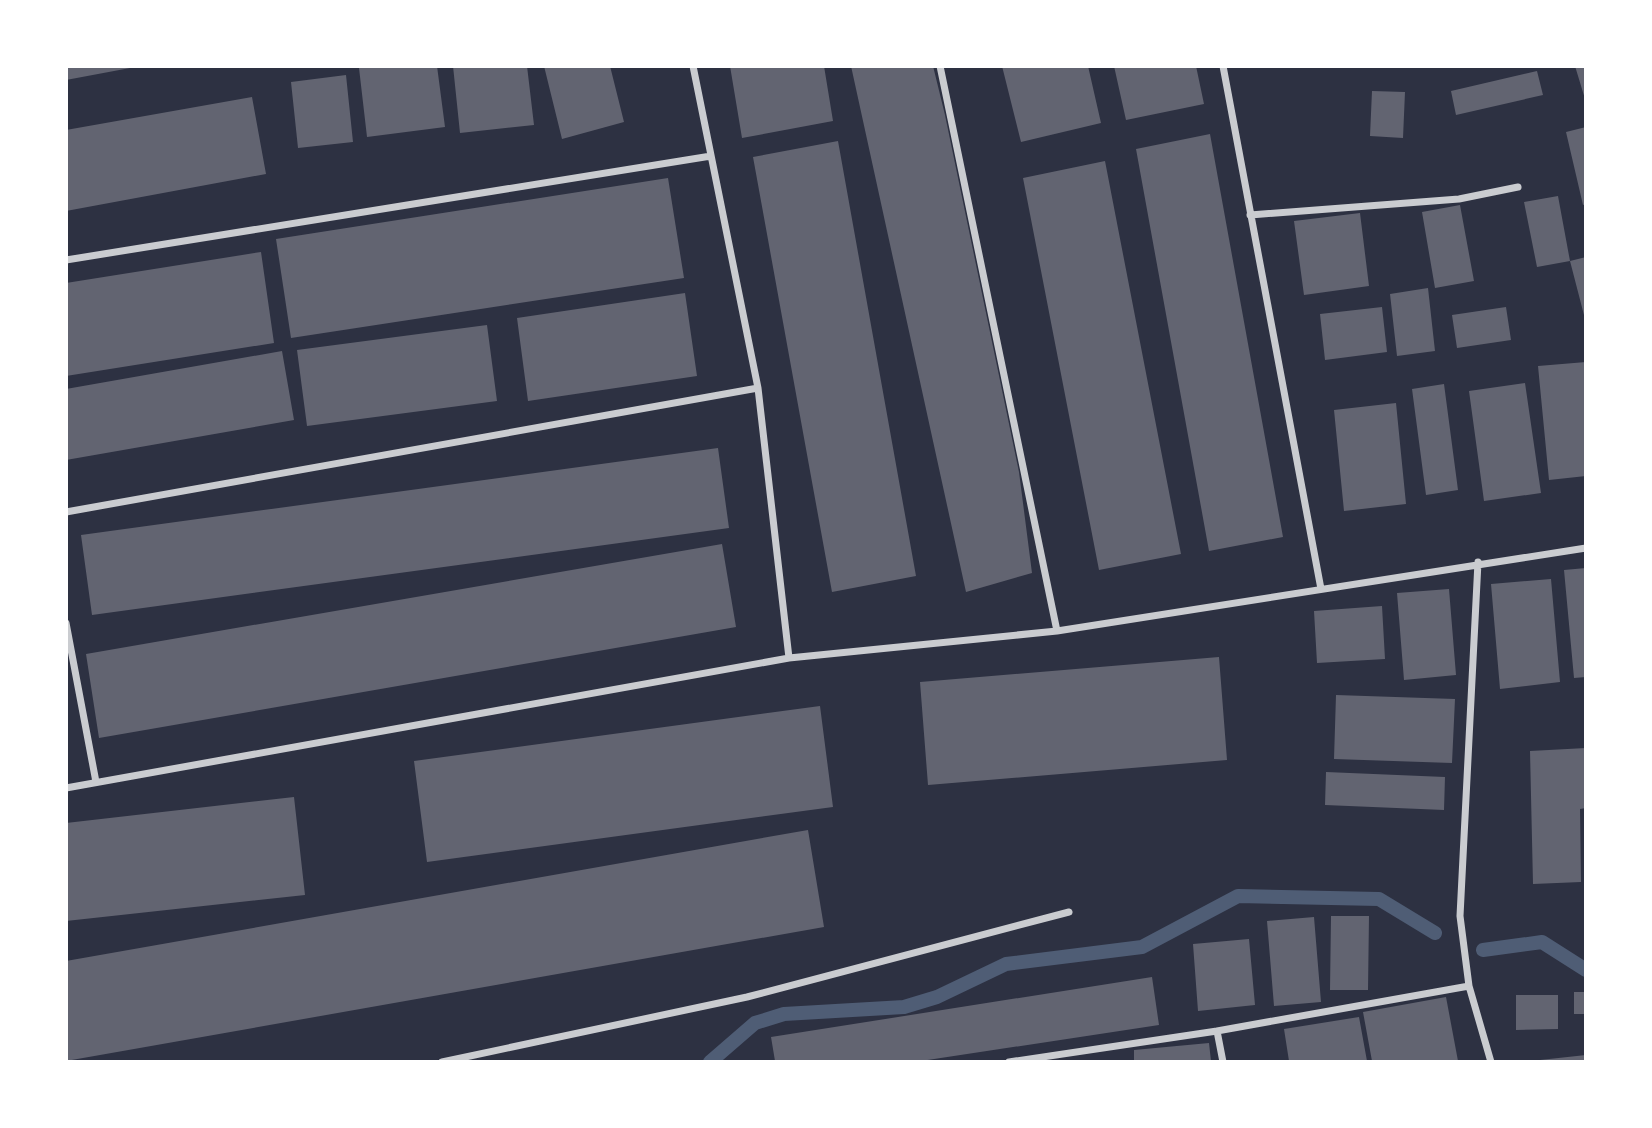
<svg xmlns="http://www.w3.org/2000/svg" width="1652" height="1128" font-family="'Titillium Web',sans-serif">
  <rect width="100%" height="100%" fill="#2d3142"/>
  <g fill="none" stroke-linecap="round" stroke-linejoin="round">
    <!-- stream -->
    <path stroke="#4f5d75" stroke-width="14" d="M1483 950 1542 942 1586 970
      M710 1062 755 1023 784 1014 904 1007 937 997 1006 964 1142 947 1238 896 1379 899 1435 933"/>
  </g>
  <!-- building -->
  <path fill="#626471" d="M66 66H130V68L66 80Z
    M375 66H437L445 127 367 137 359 68Z
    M453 66H527L534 125 460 133Z
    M544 66H610L624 122 562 139Z
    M730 66H824L833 121 742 138Z
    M851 66H933L945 115 1019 472 1032 573 966 592Z
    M1002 66H1088L1101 123 1021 142Z
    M1114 66H1196L1204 104 1126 120Z
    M1575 66H1586V98L1585 99Z
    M1537 71 1543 95 1456 115 1451 91Z
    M346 75 353 142 298 148 291 82Z
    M1372 91 1405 92 1403 138 1370 136Z
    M252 97 266 174 66 211V130Z
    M1586 127V204L1583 205 1566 132Z
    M1210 134 1283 537 1209 551 1136 149Z
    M838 141 916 576 832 592 753 157Z
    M1105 161 1181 554 1099 570 1023 178Z
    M668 178 684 278 291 338 276 239Z
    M1558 196 1570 261 1537 267 1524 202Z
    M1460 205 1474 281 1435 288 1422 212Z
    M1360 213 1369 286 1304 295 1294 221Z
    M261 252 274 343 66 376V283Z
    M1586 257V318L1585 319 1570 261Z
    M1428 288 1435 351 1397 356 1390 294Z
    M685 293 697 376 528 401 517 318Z
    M1382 307 1387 352 1325 360 1320 314Z
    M1506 307 1511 340 1457 348 1452 315Z
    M487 325 497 401 307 426 297 350Z
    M282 351 294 420 66 460V389Z
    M1586 362V476L1549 480 1538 366Z
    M1525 383 1541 493 1484 501 1469 391Z
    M1444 384 1458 490 1426 495 1412 389Z
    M1396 403 1406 504 1344 511 1334 410Z
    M718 448 729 528 92 615 81 535Z
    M722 544 736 627 99 738 86 654Z
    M1586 568V677L1574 678 1564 570Z
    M1551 579 1560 682 1500 689 1491 584Z
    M1449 589 1456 675 1404 680 1397 593Z
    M1382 606 1385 659 1317 663 1314 611Z
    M1219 657 1227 760 928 785 920 682Z
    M1336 695 1455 699 1452 763 1334 759Z
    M820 706 833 807 427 862 414 761Z
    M1586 748V808L1580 809 1581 882 1533 884 1530 751Z
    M1326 772 1445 777 1444 810 1325 805Z
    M294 797 305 895 66 921V823Z
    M808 830 824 927 66 1061V961Z
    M1331 916H1369L1368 990H1330Z
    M1314 917 1321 1002 1274 1006 1267 921Z
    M1249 939 1255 1005 1198 1011 1193 944Z
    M1152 977 1159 1025 921 1061H775L771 1037Z
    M1574 992H1586V1014H1574Z
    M1516 995H1558V1029L1516 1030Z
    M1446 997 1458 1061H1372L1363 1012Z
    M1359 1017 1367 1061H1289L1284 1029Z
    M1209 1043 1211 1061H1134V1050Z
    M1586 1055V1061H1540V1060Z"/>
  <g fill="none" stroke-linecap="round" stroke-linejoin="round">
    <!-- minor -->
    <path stroke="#caccd0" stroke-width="7" d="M693 66 758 388 789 658
      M940 66 1057 631
      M1223 66 1321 589
      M1250 215 1459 199 1518 187
      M66 260 711 156
      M66 512 758 388
      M1478 562 1460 916 1469 986 1491 1062
      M66 623 96 782
      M66 788 789 658 1057 631 1586 548
      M1217 1031 1223 1062
      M442 1062 747 997 1069 912
      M1009 1062 1217 1031 1469 986"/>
  </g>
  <!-- border -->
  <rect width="1652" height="1128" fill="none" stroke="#ffffff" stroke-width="136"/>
</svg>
